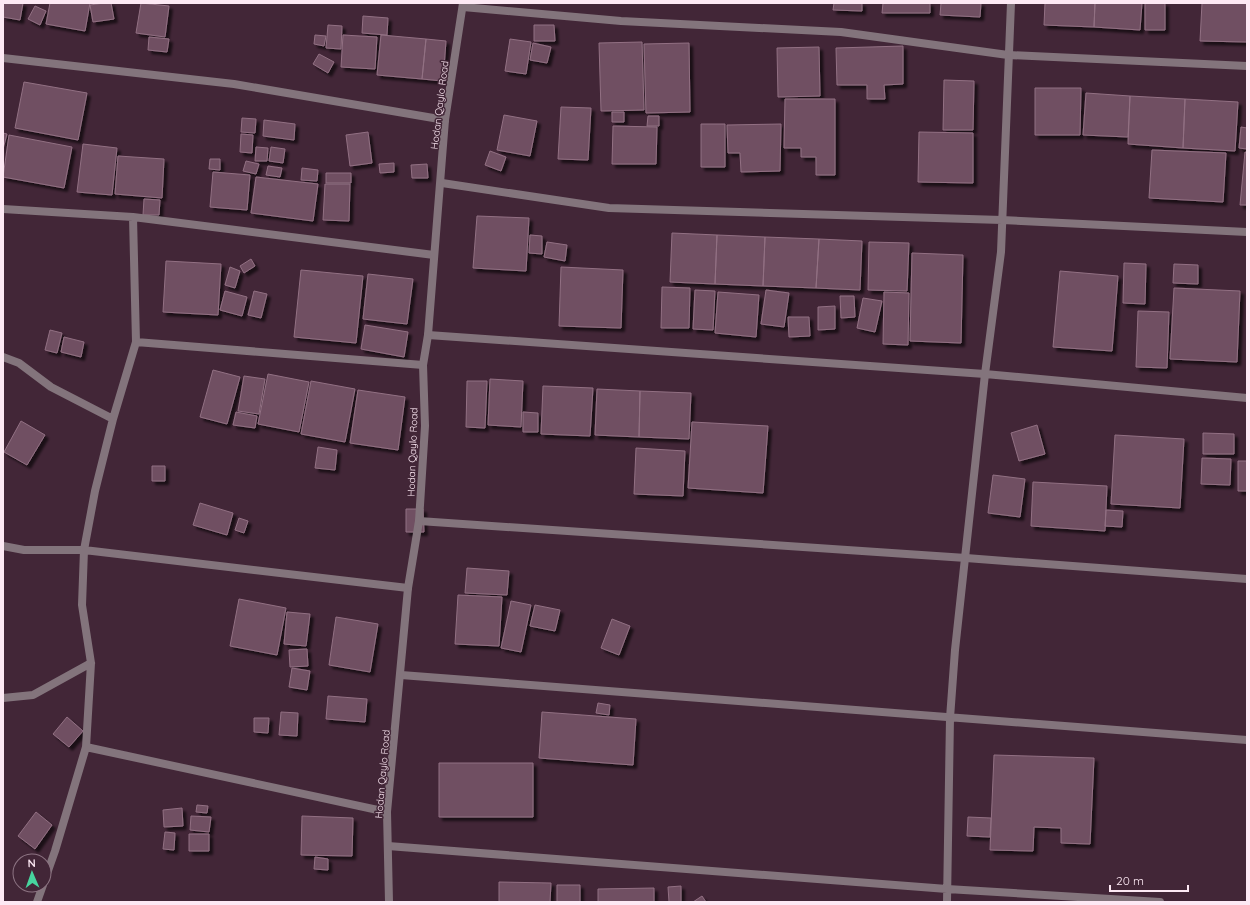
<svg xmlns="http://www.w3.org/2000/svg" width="1250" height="905" font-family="Quicksand,sans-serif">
  <defs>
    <filter id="shadow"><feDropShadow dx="3.5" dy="3.5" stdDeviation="1" flood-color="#0009"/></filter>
  </defs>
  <rect width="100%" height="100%" fill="#422637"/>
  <!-- building -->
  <path fill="#6f5062" stroke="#927083" filter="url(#shadow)" d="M3 3H23L20 20 3 17Z
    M50 3H90L85 31 46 24Z
    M104 3H111L114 19 93 22 90 5Z
    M141 3 169 6 165 37 136 33Z
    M834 3H862V11L833 10Z
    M883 3H930V13H882Z
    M941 3H981L980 17 940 15Z
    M1045 3H1095L1094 27 1044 25Z
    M1095 3H1142L1140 30 1094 27Z
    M1145 3H1165V30H1145Z
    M1202 3H1247V42L1200 41Z
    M35 6 46 11 40 25 28 19Z
    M363 16 388 18 387 35 362 33Z
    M328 25 342 26 341 49 326 48Z
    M534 25H554L555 41H534Z
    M315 35 326 36 324 46 314 44Z
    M343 35 377 37 375 69 341 67Z
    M381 35 426 39 422 79 377 75Z
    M149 37 169 39 167 52 148 50Z
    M426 39 446 41 443 81 422 79Z
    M510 39 531 42 526 74 505 71Z
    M642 42 644 110 601 111 599 43Z
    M533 43 551 47 547 63 530 60Z
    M689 43 690 112 646 113 644 44Z
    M903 46V84L884 85 885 99H867V85H837L836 48Z
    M819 47 820 96 778 97 777 48Z
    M319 54 334 62 328 73 313 64Z
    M944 80 974 81 973 130H943Z
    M24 82 87 93 78 140 15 128Z
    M1035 88H1081L1080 135H1035Z
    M1086 93 1130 96 1128 137 1083 135Z
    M1130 96 1185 99 1183 148 1128 144Z
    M785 99H835V175H816V157H801V148H784Z
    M1185 99 1238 102 1235 151 1183 148Z
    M561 107 591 108 588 160 558 159Z
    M612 112H624V122H612Z
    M504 115 537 121 530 156 497 150Z
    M648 116H659V126H647Z
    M242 118 256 119 255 133 241 132Z
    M264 120 295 124 294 140 263 136Z
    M701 124H725V167H701Z
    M781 124 780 171 741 172 740 153H728L727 125Z
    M613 126 657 127 656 164H612Z
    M1241 127 1247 128V149L1239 148Z
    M368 132 372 163 350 166 346 135Z
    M919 132 973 133V183L918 182Z
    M3 133 7 134 3 149Z
    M241 134 253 135 252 153 240 152Z
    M9 135 72 147 64 188 3 177Z
    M83 144 117 148 112 195 77 192Z
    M256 147 268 148 267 161H255Z
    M271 147 285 149 283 163 269 161Z
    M1152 150 1226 153 1223 202 1149 198Z
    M490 151 506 157 501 171 485 165Z
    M1245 152 1247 153V205H1240Z
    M118 156 164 159 162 198 115 194Z
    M210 159H220V170L209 169Z
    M246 161 259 164 256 174 243 171Z
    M394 163V172L380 173 379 164Z
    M427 164 428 178H412L411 165Z
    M268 166 282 168 280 177 266 175Z
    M302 168 318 170 317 181 301 180Z
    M213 172 250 175 247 210 210 207Z
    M326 173H351V183H326Z
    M256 177 318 184 313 221 251 213Z
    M325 184H350L349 221 323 220Z
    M144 199 160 200 159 215H143Z
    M477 216 529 218 526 271 473 268Z
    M672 233 717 235 715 284 670 282Z
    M530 235 542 236V254L529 253Z
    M717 235 765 237 763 286 715 284Z
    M765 237 819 239 816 288 763 286Z
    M819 239 862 241 860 290 816 288Z
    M547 242 567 245 565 261 544 257Z
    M869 242 909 243 907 291 868 290Z
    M912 253 963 255 961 343 910 341Z
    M251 259 255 266 244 273 240 266Z
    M166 261 221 264 218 315 163 312Z
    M1124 263 1146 264 1145 304 1123 303Z
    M1174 264 1198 265V284L1173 283Z
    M230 267 240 271 235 288 225 285Z
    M561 267 623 270 621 328 559 326Z
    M301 270 363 276 356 343 294 337Z
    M1060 271 1118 276 1112 351 1053 347Z
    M368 274 413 279 407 324 363 319Z
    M662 287 690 288 689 328H661Z
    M1174 288 1240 291 1237 362 1170 359Z
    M695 290 715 291 713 330 693 329Z
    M766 290 789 293 784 327 761 324Z
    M225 291 247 297 242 316 220 310Z
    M254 291 267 294 261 318 248 315Z
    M718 292 759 295 756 337 715 333Z
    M884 292 909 293 908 345 883 344Z
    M840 296H854L855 317 841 318Z
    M863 298 882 301 875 332 857 328Z
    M835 306V329L818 330V307Z
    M1138 311 1169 312 1167 368 1136 367Z
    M788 317H809L810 336 789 337Z
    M365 325 408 332 404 357 361 349Z
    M50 330 62 333 57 353 45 350Z
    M64 337 84 342 81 357 61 352Z
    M213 370 240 377 227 424 200 417Z
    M268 374 309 382 299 432 258 424Z
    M244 376 265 379 259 414 238 411Z
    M490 379 523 381 521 427 488 425Z
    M311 381 355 389 345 442 301 434Z
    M467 381H487L485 428 466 427Z
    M543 386 593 388 590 436 541 434Z
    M597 389 640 391 639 437 595 435Z
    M358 390 405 397 398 450 350 443Z
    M640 391 691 393 689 439 639 437Z
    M236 412 257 416 255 428 233 425Z
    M523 412 538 413V432H523Z
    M21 421 45 435 27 465 4 452Z
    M692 422 768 426 763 493 688 488Z
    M1037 425 1045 454 1019 461 1011 433Z
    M1203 433 1234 434V454H1203Z
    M1115 435 1184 439 1180 508 1111 504Z
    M318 447 337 450 335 470 315 468Z
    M636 448 685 451 683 496 634 494Z
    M1202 458 1231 459 1230 485 1201 484Z
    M1238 461H1247V491H1238Z
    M152 466H165V481H152Z
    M993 475 1025 479 1020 517 988 513Z
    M1033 482 1107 486 1105 531 1031 526Z
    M200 503 233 513 227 535 193 525Z
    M406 509H423L424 532H406Z
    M1106 510 1123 511 1122 527 1105 526Z
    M239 518 248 521 244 533 235 530Z
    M467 568 509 571 507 595 465 593Z
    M458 595 502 597 499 646 455 644Z
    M239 599 286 608 277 655 230 646Z
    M511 601 531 605 521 652 501 648Z
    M535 605 560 610 555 631 530 626Z
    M287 612 310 614 306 646 284 644Z
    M336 617 378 624 370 672 329 665Z
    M612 619 630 626 619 655 601 648Z
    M307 649 308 666 290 667 289 650Z
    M292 668 310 671 307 690 289 687Z
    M328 696 367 699 365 722 326 719Z
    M598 703 610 705 609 715 596 713Z
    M281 712 298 713 297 736 279 735Z
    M542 712 636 719 633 765 539 758Z
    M67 717 83 731 69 747 53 734Z
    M254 718H269L268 733 254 732Z
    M994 755 1094 758 1090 844 1061 843V828L1034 827 1033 851 990 850Z
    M439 763H533V817H439Z
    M197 805 208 806 207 813 196 812Z
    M182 808 183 826 164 827 163 810Z
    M36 812 52 825 35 849 18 836Z
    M191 816 211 817 209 832 190 830Z
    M302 816 353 818 352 856 301 855Z
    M968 817 991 818 990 837 967 836Z
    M165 832 175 833 174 850 163 849Z
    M189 834H209V851H189Z
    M315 857 328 859V870L314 869Z
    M499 882 551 883 550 902H499Z
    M557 885H580V902H557Z
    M681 886V902H669L668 887Z
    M654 888V902H598V889Z
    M702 896 706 902H693Z"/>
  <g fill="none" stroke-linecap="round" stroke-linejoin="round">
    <!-- minor -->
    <path stroke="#83747c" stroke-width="8" d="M463 7 621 21 841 32 1008 55 1247 66
      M3 58 234 84 445 120
      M442 183 609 208 1002 220 1247 232
      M3 209 133 217 434 255
      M428 335 985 374 1247 398
      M136 342 423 365
      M3 357 19 363 51 387 113 419
      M419 521 966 558 1247 579
      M3 546 24 550H84L408 588
      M401 675 1247 740
      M3 698 33 695 91 663
      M86 747 387 812
      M388 846 947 889 1160 902
      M44 882 55 851 86 747 91 663 82 605 84 550 95 491 113 419 136 342 133 217
      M37 902 43 885
      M947 902 950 718 955 650 985 374 1001 252 1011 3"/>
    <!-- tertiary -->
    <path stroke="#83747c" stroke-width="8" d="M389 902 387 812 408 588 419 521 425 426 423 365 428 335 445 120 463 3"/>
  </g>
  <g text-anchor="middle" stroke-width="3" stroke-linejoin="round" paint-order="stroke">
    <!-- street labels -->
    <g font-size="10" fill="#fde9f4" stroke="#422637">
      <text transform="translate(439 105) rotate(-83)" y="4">Hodan Qaylo Road</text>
      <text transform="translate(412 452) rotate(-88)" y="4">Hodan Qaylo Road</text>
      <text transform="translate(382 774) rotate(-85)" y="4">Hodan Qaylo Road</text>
    </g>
  </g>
  <!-- border -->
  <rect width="1250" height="905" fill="none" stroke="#fde9f4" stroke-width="8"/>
  <!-- north arrow -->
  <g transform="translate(32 873) rotate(358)"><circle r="19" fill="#422637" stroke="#8d7483"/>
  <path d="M0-3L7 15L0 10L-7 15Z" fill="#47d49e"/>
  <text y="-6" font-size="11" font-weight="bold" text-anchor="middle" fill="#fde9f4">N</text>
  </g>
  <!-- scale -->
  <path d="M1110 885v6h78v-6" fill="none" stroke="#fde9f4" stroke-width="2"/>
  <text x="1116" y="885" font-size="12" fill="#fde9f4" stroke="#422637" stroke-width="3" paint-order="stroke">20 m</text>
</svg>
